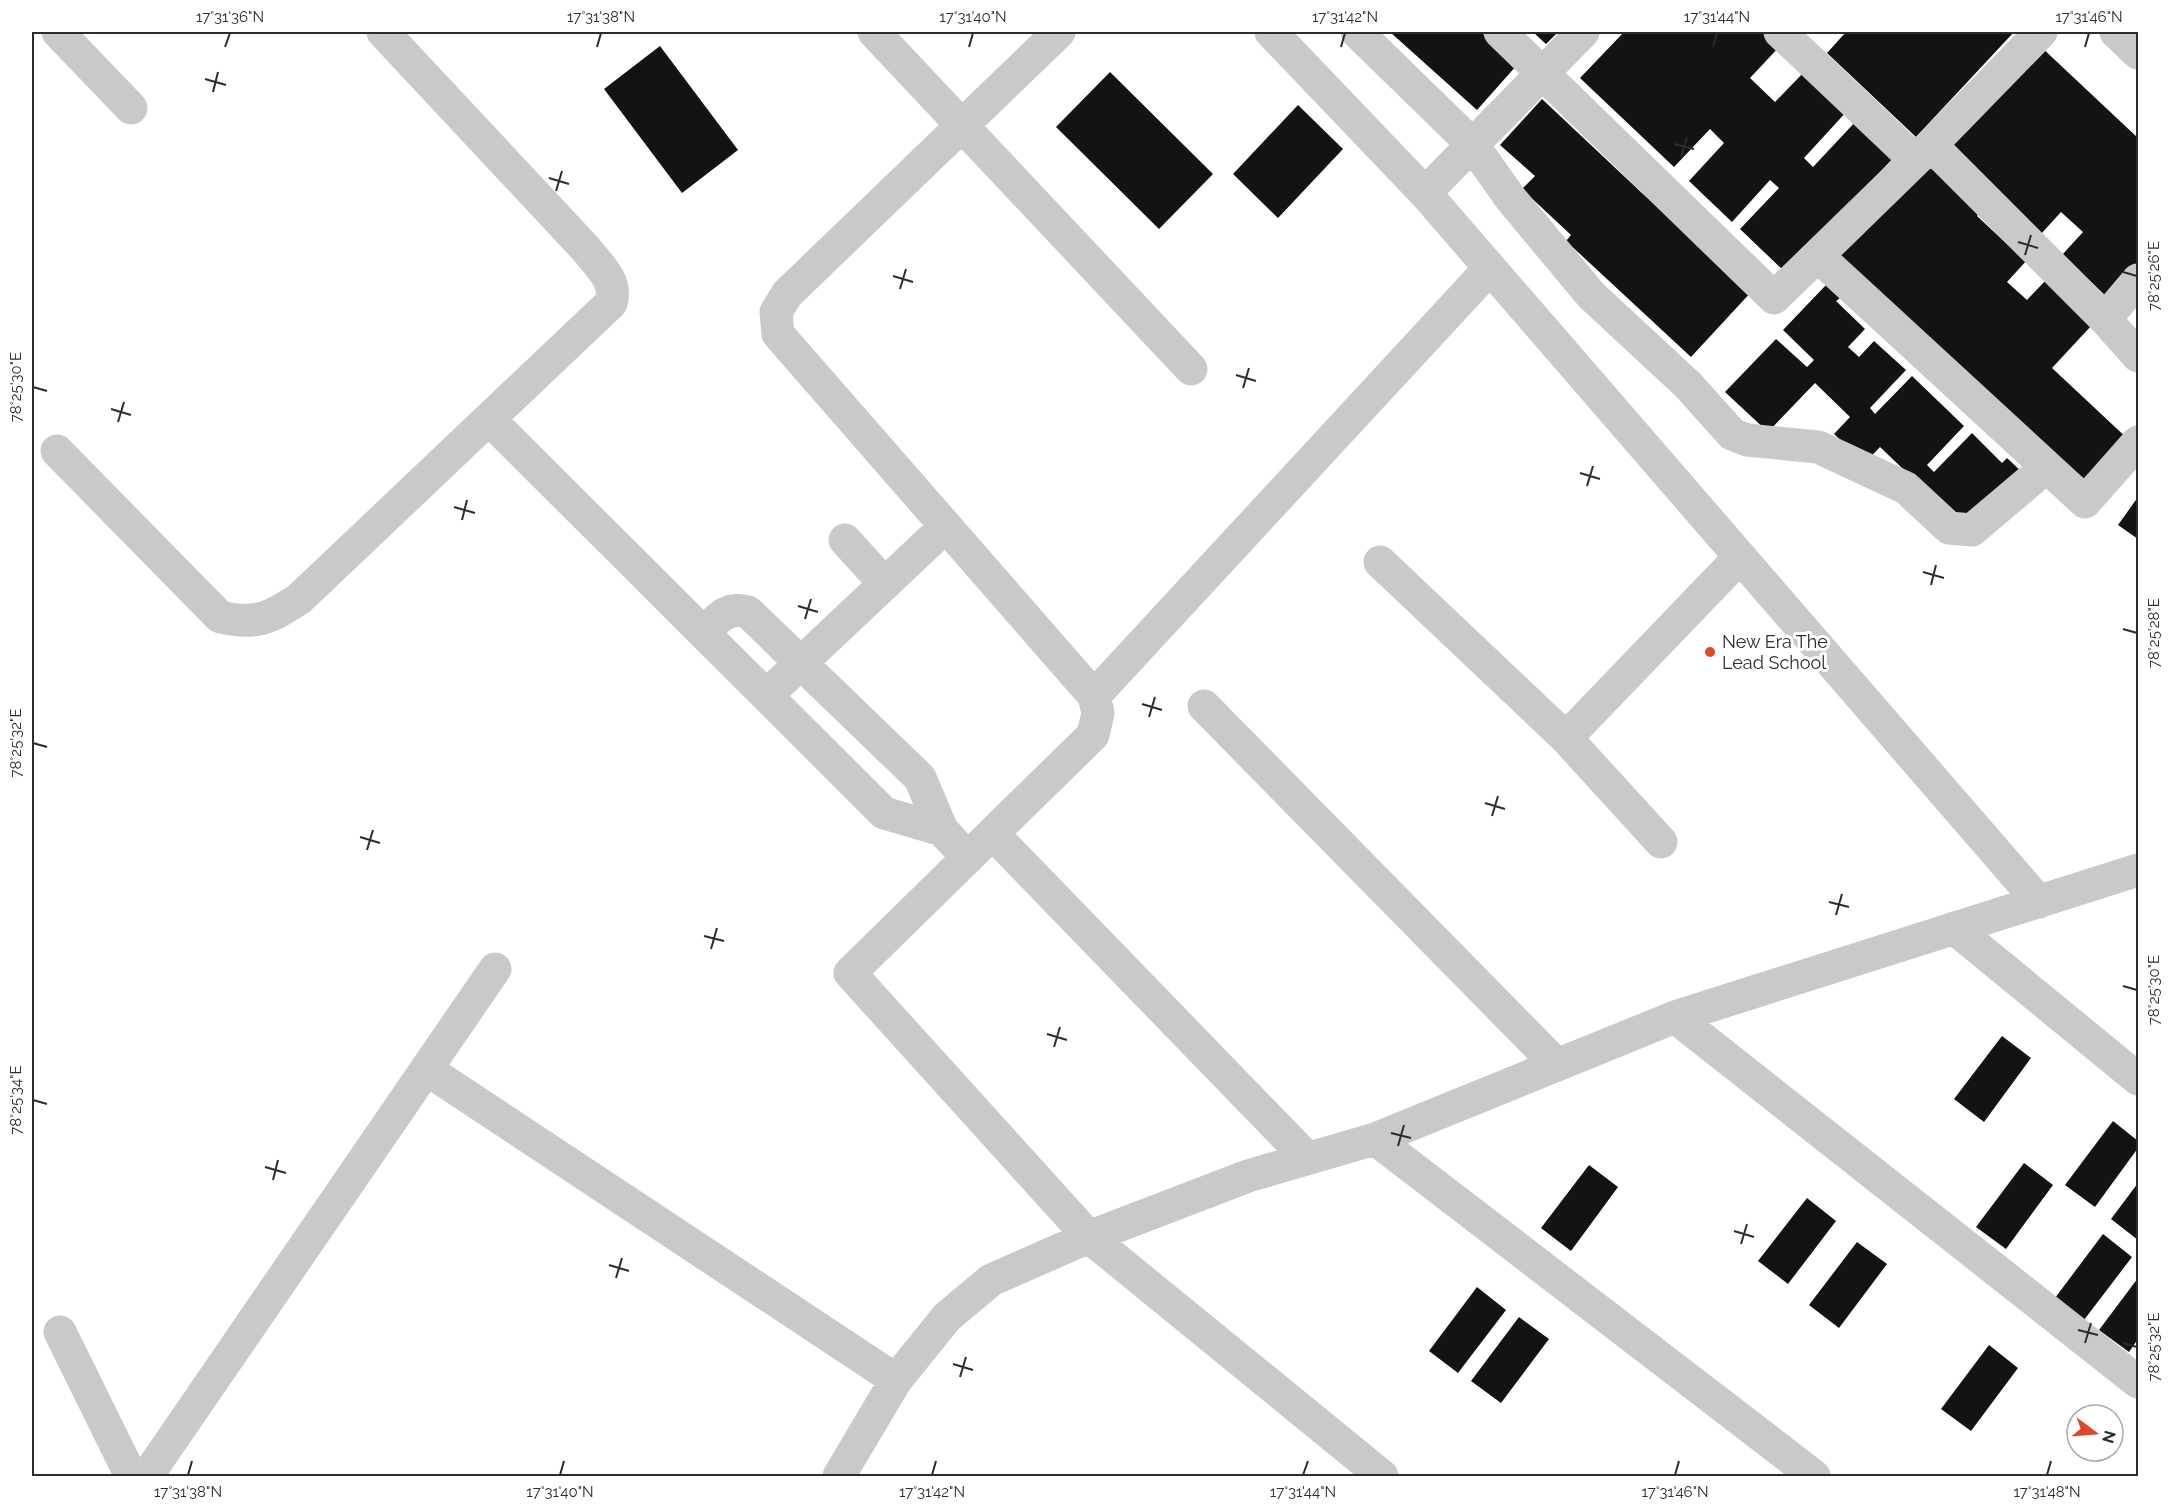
<svg xmlns="http://www.w3.org/2000/svg" width="2170" height="1508" font-family="Raleway,sans-serif">
  <rect width="100%" height="100%" fill="#fff"/>
  <!-- building -->
  <path fill="#131313" d="M1390 32H1481L1517 65 1477 110Z
    M1533 32H1558L1546 44Z
    M1624 32H1765L1780 46 1750 78 1775 102 1806 70 1848 110 1804 158 1813 167 1858 119 1896 155 1786 273 1740 229 1779 188 1770 180 1732 222 1689 181 1724 143 1710 129 1674 167 1580 78Z
    M1846 32H2014L1916 137 1827 53Z
    M2039 45 2138 138V266L2108 298 2062 255 2083 232 2061 212 2041 234 1947 145Z
    M660 46 738 150 682 193 604 89Z
    M1110 72 1213 174 1159 229 1056 127Z
    M1542 99 1643 194 1753 290 1691 357 1566 241 1571 235 1522 189 1535 176 1500 145Z
    M1298 105 1343 149 1278 218 1233 174Z
    M1927 163 1979 213 1977 216 2008 245 2010 243 2028 259 2007 282 2027 300 2045 281 2092 325 2052 368 2130 441 2084 490 1838 258Z
    M1826 285 1840 298 1836 301 1865 329 1848 347 1859 357 1874 341 1906 370 1870 408 1875 414 1912 376 1964 426 1927 465 1934 472 1972 433 2002 463 2007 458 2025 475 1964 527 1880 447 1865 463 1834 434 1850 417 1815 383 1768 432 1725 392 1776 339 1807 367 1814 360 1783 330Z
    M2138 497V539L2118 525Z
    M2002 1036 2031 1058 1984 1122 1954 1099Z
    M2113 1121 2138 1141V1148L2095 1207 2065 1185Z
    M2024 1163 2053 1185 2006 1249 1976 1227Z
    M1589 1165 1618 1187 1571 1251 1541 1228Z
    M2138 1183V1240L2111 1219Z
    M1807 1198 1836 1221 1788 1284 1758 1261Z
    M2103 1234 2132 1257 2084 1320 2055 1298Z
    M1857 1242 1887 1264 1839 1328 1809 1305Z
    M2138 1278V1339L2129 1352 2099 1330Z
    M1477 1287 1506 1310 1458 1373 1429 1351Z
    M1519 1317 1549 1339 1501 1403 1471 1381Z
    M1989 1345 2018 1368 1971 1431 1941 1409Z"/>
  <g fill="none" stroke-linecap="round" stroke-linejoin="round">
    <!-- minor -->
    <path stroke="#c9c9c9" stroke-width="33" d="M58 32 131 108
      M874 32 1191 369
      M1059 32 787 294 776 312 778 334 1094 696 1098 713 1093 735 850 973 1089 1237 1382 1476
      M1271 32 1425 193 2039 902
      M1357 32 1472 144 1511 199 1591 295 1688 385 1732 434 1747 440 1818 447 1906 488 1949 528 1972 530 2031 480 2045 465
      M1500 32 1774 298 1931 145 2041 32
      M1780 32 1915 160
      M2116 32 2138 53
      M1931 145 2105 319 2138 356
      M1425 193 1583 32
      M1819 257 2085 502 2138 442
      M2105 319 2138 280
      M490 420 884 813 942 830 968 858
      M57 451 220 617C256 625 268 619 299 599L611 303C618 281 599 266 586 249L383 32
      M845 540 885 584
      M1380 562 1566 738 1661 842
      M704 633C718 618 727 606 748 612L920 778 942 830
      M767 695 946 526
      M1094 696 1490 268
      M1204 706 1557 1065
      M1566 738 1740 557
      M993 834 1307 1158
      M1954 928 2138 1079
      M1675 1017 2138 1382
      M426 1069 896 1380
      M1375 1139 1814 1476
      M60 1332 131 1476
      M147 1476 495 969
      M839 1476 896 1380 947 1317 991 1280 1089 1237 1248 1176 1375 1139 1675 1017 2138 870"/>
  </g>
  <!-- ticks -->
  <path fill="none" stroke="#2c2c2c" stroke-width="2" d="M225 47 230 33M597 47 601 33M969 47 973 33M1341 47 1345 33M1713 47 1717 33M2085 47 2089 33M205 79 226 85M213 92 218 72M1674 144 1694 149M1681 157 1687 137M549 178 569 184M556 191 562 171M2018 242 2038 248M2025 255 2031 235M2123 272 2137 276M893 276 913 282M900 289 906 269M1236 375 1256 381M33 387 47 391M1243 388 1249 368M111 409 131 415M118 422 124 402M1580 473 1600 479M1587 486 1593 466M454 507 475 513M462 520 467 500M1923 572 1944 578M1931 585 1936 565M798 606 818 612M805 619 811 599M2123 629 2137 633M1142 704 1162 710M1149 717 1155 697M33 743 47 747M1485 803 1505 809M1492 816 1498 796M360 837 380 843M367 850 373 830M1829 902 1849 907M1836 915 1842 894M704 936 724 941M711 949 717 928M2123 986 2137 990M1047 1034 1067 1040M1054 1047 1060 1027M33 1100 47 1104M1391 1133 1411 1138M1398 1146 1404 1125M265 1167 286 1173M273 1180 278 1160M1734 1231 1754 1237M1741 1244 1747 1224M609 1265 629 1271M616 1278 622 1258M2078 1330 2098 1335M2085 1343 2091 1323M2123 1343 2137 1347M953 1364 973 1370M960 1377 966 1357M188 1475 192 1461M560 1475 564 1461M932 1475 936 1461M1303 1475 1308 1461M1675 1475 1679 1461M2047 1475 2051 1461"/>
  <!-- markers -->
  <circle fill="#e4462d" stroke="#fff" stroke-width="2" cx="1710" cy="652" r="6"/>
  <g text-anchor="middle" stroke-width="6" stroke-linejoin="round" paint-order="stroke">
    <!-- poi labels -->
    <g font-size="18" fill="#2c2c2c" stroke="#fff" text-anchor="start">
      <text x="1722" y="648">New Era The<tspan x="1722" dy="21">Lead School</tspan></text>
    </g>
  </g>
  <!-- border -->
  <rect width="2170" height="1508" fill="none" stroke="#ffffff" stroke-width="66"/>
  <!-- north arrow -->
  <g transform="translate(2095 1433) rotate(106)"><circle r="28" fill="#ffffff" stroke="#ababab" stroke-width="1.5"/>
  <path d="M0-4.5L10 22L0 15L-10 22Z" fill="#e4462d"/>
  <text y="-9" font-size="16" font-weight="bold" text-anchor="middle" fill="#2c2c2c">N</text>
  </g>
  <rect x="33" y="33" width="2104" height="1442" fill="none" stroke="#2c2c2c" stroke-width="2"/>
  <g font-size="15" text-anchor="middle" fill="#2c2c2c">
    <text x="230" y="22">17°31'36"N</text>
    <text x="601" y="22">17°31'38"N</text>
    <text x="973" y="22">17°31'40"N</text>
    <text x="1345" y="22">17°31'42"N</text>
    <text x="1717" y="22">17°31'44"N</text>
    <text x="2089" y="22">17°31'46"N</text>
    <text transform="translate(2154 276) rotate(-90)" y="5">78°25'26"E</text>
    <text transform="translate(16 387) rotate(-90)" y="5">78°25'30"E</text>
    <text transform="translate(2154 633) rotate(-90)" y="5">78°25'28"E</text>
    <text transform="translate(16 743) rotate(-90)" y="5">78°25'32"E</text>
    <text transform="translate(2154 990) rotate(-90)" y="5">78°25'30"E</text>
    <text transform="translate(16 1100) rotate(-90)" y="5">78°25'34"E</text>
    <text transform="translate(2154 1347) rotate(-90)" y="5">78°25'32"E</text>
    <text x="188" y="1497">17°31'38"N</text>
    <text x="560" y="1497">17°31'40"N</text>
    <text x="932" y="1497">17°31'42"N</text>
    <text x="1303" y="1497">17°31'44"N</text>
    <text x="1675" y="1497">17°31'46"N</text>
    <text x="2047" y="1497">17°31'48"N</text>
  </g>
</svg>
